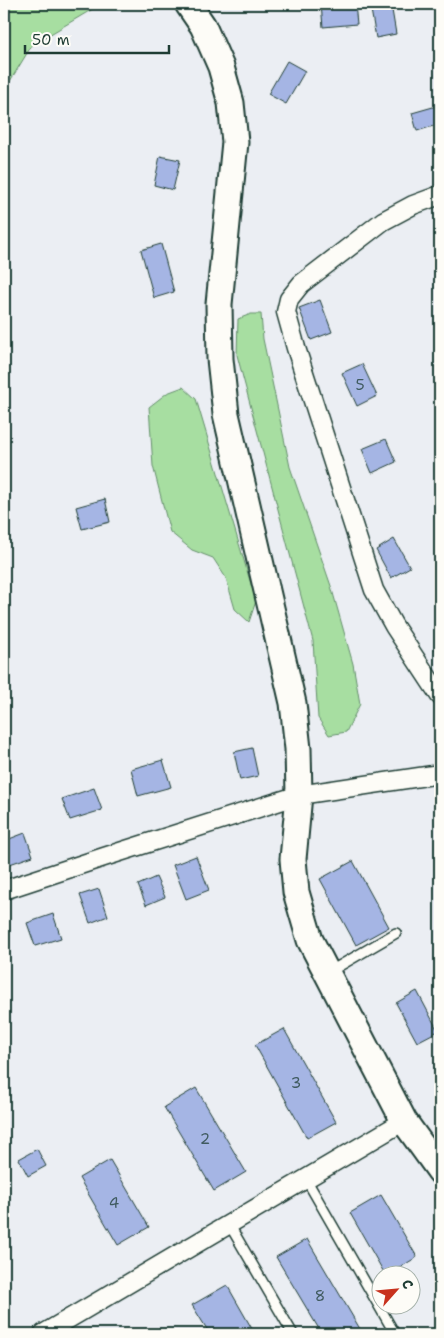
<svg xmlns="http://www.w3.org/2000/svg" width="444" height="1338" font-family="'Shantell Sans',sans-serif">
  <rect width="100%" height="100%" fill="#ebeef3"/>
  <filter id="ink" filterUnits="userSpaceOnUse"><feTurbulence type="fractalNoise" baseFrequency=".02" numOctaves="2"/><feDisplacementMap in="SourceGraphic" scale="10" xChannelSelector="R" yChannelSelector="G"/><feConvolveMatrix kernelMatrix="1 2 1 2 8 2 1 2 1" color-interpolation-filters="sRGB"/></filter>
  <g filter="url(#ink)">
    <!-- green -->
    <path fill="#a7dea1" stroke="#638e6a" d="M4 4H101L32 45 4 91Z
      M251 314H261L263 339 290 467 331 586 353 664 360 704 346 732 329 735 318 718 313 641 237 355 238 319Z
      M183 387 196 399 256 601 249 622 235 609 226 578 213 558 192 550 170 532 153 466 149 407 167 393Z"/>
    <!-- building -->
    <path fill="#a5b5e4" stroke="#1f3d34" d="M321 4H355L357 24 323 27Z
      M370 4H391L396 34 376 38Z
      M287 61 305 71 286 104 268 94Z
      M440 105V124L417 131 412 113Z
      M160 156 180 160 173 190 154 185Z
      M161 244 174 292 154 298 141 250Z
      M320 300 332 332 311 340 299 308Z
      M362 364 377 396 357 406 342 373Z
      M386 439 396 462 372 473 362 449Z
      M105 499 110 522 82 529 76 507Z
      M394 539 410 567 391 578 376 550Z
      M440 644V657L434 648Z
      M252 748 258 776 240 780 234 752Z
      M163 760 171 787 138 796 131 769Z
      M94 788 102 810 70 820 62 799Z
      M25 833 33 856 4 866V841Z
      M196 856 209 890 186 899 173 865Z
      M353 861 389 927 356 945 320 879Z
      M156 877 165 897 146 905 138 885Z
      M99 889 108 916 90 923 80 895Z
      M53 914 61 938 35 946 27 923Z
      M417 991 438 1031 417 1042 396 1003Z
      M284 1029 336 1122 307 1138 255 1045Z
      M196 1088 246 1172 214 1191 164 1107Z
      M37 1149 46 1166 28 1176 19 1159Z
      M110 1160 149 1227 118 1245 79 1178Z
      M381 1195 417 1257 386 1276 350 1213Z
      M307 1239 363 1334H322L276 1257Z
      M227 1285 255 1334H210L192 1305Z"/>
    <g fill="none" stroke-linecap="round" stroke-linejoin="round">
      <!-- lane casing -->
      <g stroke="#1f3d34" stroke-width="12">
        <path id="lane" d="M329 972 396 933
          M306 1179 395 1334
          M229 1224 293 1334"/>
      </g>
      <!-- street casing -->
      <g stroke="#1f3d34" stroke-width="21">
        <path id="street" d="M440 195 413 205 383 221 301 284 289 299 286 312 296 348 374 590 394 626 440 696
          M4 890 104 857 299 795 433 775H440
          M43 1334 404 1121"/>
      </g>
      <!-- secondary casing -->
      <g stroke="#1f3d34" stroke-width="29">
        <path id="secondary" d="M188 4 203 26 221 67 231 103 235 142 219 304 220 359 226 414 293 703 298 749 299 795 293 859 296 892 310 940 404 1121 440 1171"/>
      </g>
      <!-- lane -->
      <use href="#lane" stroke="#fdfcf7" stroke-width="9"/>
      <!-- street -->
      <use href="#street" stroke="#fdfcf7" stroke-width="18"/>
      <!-- secondary -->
      <use href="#secondary" stroke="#fdfcf7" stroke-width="25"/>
    </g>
  </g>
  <g text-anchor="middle" stroke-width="4" stroke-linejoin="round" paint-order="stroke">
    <!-- number labels -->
    <g font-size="15" fill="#405b60">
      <text x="360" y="390">5</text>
      <text x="296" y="1088">3</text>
      <text x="205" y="1144">2</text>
      <text x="114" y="1208">4</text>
      <text x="320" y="1301">8</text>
    </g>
  </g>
  <!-- margin -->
  <rect width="444" height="1338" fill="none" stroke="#fdfcf7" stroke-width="20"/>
  <rect x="10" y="10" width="424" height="1318" fill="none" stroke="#1f3d34" stroke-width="2" filter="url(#ink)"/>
  <!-- north arrow -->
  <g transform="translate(396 1290) rotate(63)"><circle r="24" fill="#fdfcf7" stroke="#a4b0a9"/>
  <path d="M0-4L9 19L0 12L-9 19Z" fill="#c8321e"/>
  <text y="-8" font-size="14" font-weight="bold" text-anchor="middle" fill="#1f3d34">С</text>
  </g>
  <!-- scale -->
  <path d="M25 45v8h144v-8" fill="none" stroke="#1f3d34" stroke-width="2.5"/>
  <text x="32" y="45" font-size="15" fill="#1f3d34" stroke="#fdfcf7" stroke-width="4" paint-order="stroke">50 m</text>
</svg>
